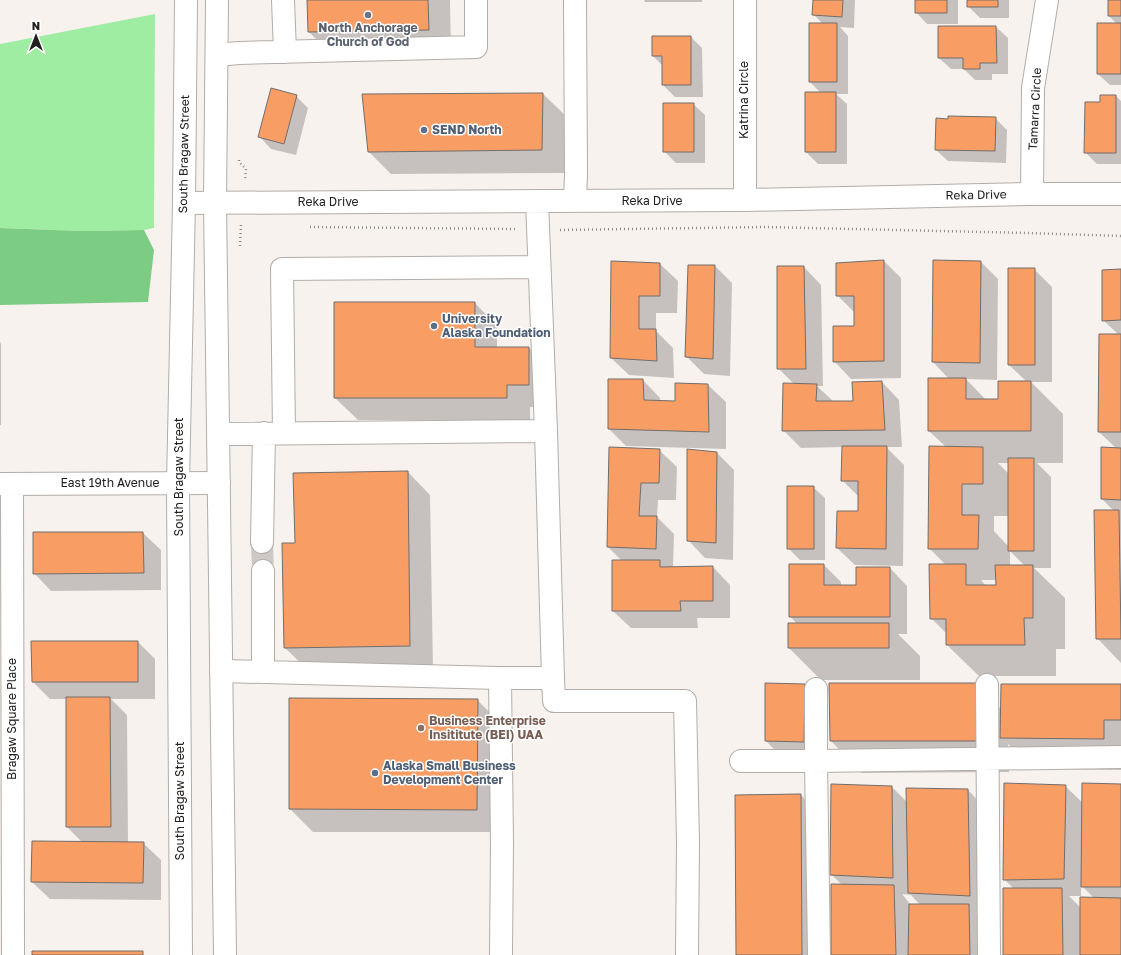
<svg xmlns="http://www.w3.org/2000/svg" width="1121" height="955" font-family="'Golos Text',sans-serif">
  <rect width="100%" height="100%" fill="#f8f2ef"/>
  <!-- green -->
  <path fill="#9feda3" d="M155 14 154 228 144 230 81 231 0 228V44Z"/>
  <!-- forest -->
  <path fill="#7dcc83" d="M0 228 81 231 144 230 154 250 148 302 0 305Z"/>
  <!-- shadow -->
  <path fill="#0003" fill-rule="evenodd" d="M308 0H450L451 53 331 54 309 32Z
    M644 0H702V2H645Z
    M814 0H855L854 28 840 27 848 36V94H836L847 104V164H818L806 152V93H821L810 82 823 24 814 15Z
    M916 0H958V24H927L916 12Z
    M968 0H1009V18H980L968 6Z
    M1109 0H1121V85H1110L1098 74 1117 24 1109 16Z
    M939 27H996L1008 38V74H992V80H975L964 69H951L939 58Z
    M691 37 702 48 703 97H675L663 85V66L653 56Z
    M543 94 566 116 564 173 391 174 369 152Z
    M296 96 308 108 296 155 271 149 260 137Z
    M1101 96H1116L1121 101V164H1097L1085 152 1101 103Z
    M693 104 705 115V163H676L664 151Z
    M995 118 1007 130 1006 163 948 161 936 150 949 120Z
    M884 261 901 278V378L851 379 834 361 855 327V313L837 295Z
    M612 262 660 264 678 281 677 313H656V331L673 348 674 378 629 375 611 358Z
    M981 262 998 279 997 380 966 379 986 400H999L1027 382 1009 365 1034 269 1052 287V382H1031L1063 414V463H1037L1051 477V568H1034L1065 598V649H1056V676H979L947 645V634L931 618 946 565 929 548 946 447 929 431 949 379 933 362ZM998 463H1009V474ZM994 516H1009V547L994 531ZM1010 551 1025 566H1010ZM981 580H996L997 586H986Z
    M715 266 732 283 730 376 704 374 686 356Z
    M804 267 821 285 823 386H817L834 402H854L882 382 899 400 902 447H886L904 465 903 566 855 565 837 548 858 512 859 497 842 480V447L801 448 783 430 794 384 778 368Z
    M1121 270V663L1097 638 1114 511 1102 499 1117 449 1099 432 1119 335 1103 320Z
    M475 303 497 326V348H529L552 371V407H530V420H358L335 398Z
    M0 342 1 344V425H0Z
    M643 380 660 398V401L676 402V384L708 385 726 402V449L626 446 609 429Z
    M610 448 659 450 677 467 676 500H658L657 517 674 534 673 568 713 567 730 585V618H697L698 628H631L613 611 622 561 608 547Z
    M717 453 734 470 733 560 705 558 688 540Z
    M408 472 430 495 433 669 308 670 285 648Z
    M813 487 825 498V560H800L788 548Z
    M34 533H143L161 550V590L51 591 34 573Z
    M824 565 841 582V586H857V568H890L907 586V634H898L920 656V680H821L789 648 797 624 790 616Z
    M138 642 155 659V699H111L127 715 128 842 143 843 161 860V900L50 899 32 882 82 842 67 827V699H50L33 682Z
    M977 684 1001 709 1121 685V770L1033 769 1008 744 1009 772 862 773 831 741Z
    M804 685 816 697 815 753H778L766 741Z
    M477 700 500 722V832H313L290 809Z
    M1121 785V955H1004L1014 889 1004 879 1065 786 1083 803ZM1081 885 1094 898H1081ZM1069 896H1081V908Z
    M892 787 907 802 968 790 985 808 987 913 976 912 986 922V955H832L842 885 831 874ZM902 894 911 895 920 905H911Z
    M801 795 823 818 824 955H737Z"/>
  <!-- building -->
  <path fill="#f89e65" stroke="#726d6a" d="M307 0H428L429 30 308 32Z
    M813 0H843L842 17 812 15Z
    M915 0H947V13H915Z
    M967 0H998V7H967Z
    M1108 0H1121V16H1108Z
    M809 23H837V82H809Z
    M1097 23H1121V74H1097Z
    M938 26H996L997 63H980V69H963V58H938Z
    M652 36H691V85H662V56H652Z
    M271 88 297 95 284 144 258 137Z
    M805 92H836V152H805Z
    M543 93 542 150 368 152 362 94Z
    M1100 95H1116V153H1084L1085 102H1100Z
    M663 103H694V152H663Z
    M948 116 996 117 995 151 935 150 936 118 948 119Z
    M884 260V361L833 362V326H854V296H836V263Z
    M933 260 981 261 980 363 932 362Z
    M611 261 660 263V296H639V329H656L657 361 610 358Z
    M688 265H715L713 359 685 357Z
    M777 266H804L806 369H777Z
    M1008 268H1035V365H1008Z
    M1121 269V320L1102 321V270Z
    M334 302H475V347H529V385H507V398H334Z
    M1099 334H1121V432H1098Z
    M928 378H966V399H998V381H1031V431H928Z
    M608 379H643L644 400 675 401V383L708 384 709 432 608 429Z
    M882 381 885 430 782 431 783 383 817 384 816 401H853L852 382Z
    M842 446H887L886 549 836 548 837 511H858V481H841Z
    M929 446 983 447V484H962V515H979L978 549H928Z
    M609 447 660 449 659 483H641L639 516H657L656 549 607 547Z
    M1101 447 1121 448V500L1101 499Z
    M687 449 717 452 716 543 687 541Z
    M1008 458H1034V551H1008Z
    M408 471 410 646 284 648 282 543H295L293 473Z
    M787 486H814V549H787Z
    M1094 510H1119L1121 639H1096Z
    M33 532H143L144 573 33 574Z
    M612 560H660V567L713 566V601H680L681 611H612Z
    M789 564H824V585H856V567H890V617H789Z
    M929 564H966V585H996L995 565H1033V618H1024L1025 645H946V619H930Z
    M788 623H889V648H788Z
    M31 641H138V682H32Z
    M765 683 805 684 804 742 765 741Z
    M829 683H977V741H830Z
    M1001 684H1121V720H1104V739L1000 738Z
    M66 697H110L111 827H66Z
    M289 698 478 699 477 810 289 809Z
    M1004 783 1066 785 1064 879 1003 880Z
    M1082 783 1121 784V887H1081Z
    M831 784 892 786 893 878 830 875Z
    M906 788 968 789 970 896 908 893Z
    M801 794 802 955H736L735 795Z
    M32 841 144 842 143 883 31 882Z
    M831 884 894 885 896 955H831Z
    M1003 888H1062L1063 955H1003Z
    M1080 897 1121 898V955H1080Z
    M909 904H969L970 955H908Z
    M32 951H143V955H32Z"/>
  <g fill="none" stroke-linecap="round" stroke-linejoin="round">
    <!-- minor-tunnel -->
    <path stroke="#cdc8c5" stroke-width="22" stroke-dasharray="22 11" stroke-linecap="butt" d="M262 542 263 571"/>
    <!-- minor casing -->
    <g stroke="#b2ada9" stroke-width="24">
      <path id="minor" d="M283 0 285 52
        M745 0V200
        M217 55 239 53 476 47V0
        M1032 194 1033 88 1047 0
        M537 201 546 431
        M575 201 576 174 575 0
        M184 203 745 200 1032 194H1121
        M284 433 282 269 539 267
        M219 434 546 431 553 678
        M0 484 219 483
        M12 484 13 955
        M262 542 264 433
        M221 671 500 678H553L554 701H685L688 842 687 955
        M263 672V571
        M500 678 502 843 501 955
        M987 685 989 955
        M741 761H816V689
        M819 955 816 761 1121 757"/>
    </g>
    <!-- major casing -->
    <g stroke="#b2ada9" stroke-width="24">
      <path id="major" d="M217 0 215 203 225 955
        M181 955 178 483 184 203 186 0"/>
    </g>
    <!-- path -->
    <path stroke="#8e8a88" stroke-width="2.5" stroke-dasharray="1 3" stroke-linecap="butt" d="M239 160V162L246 169 245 180
      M310 227 515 229
      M560 230 765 227 1028 233 1121 236
      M240 246 241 225"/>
    <!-- minor -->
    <use href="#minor" stroke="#fff" stroke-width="22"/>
    <!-- major -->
    <use href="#major" stroke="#fff" stroke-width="22"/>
  </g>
  <!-- markers -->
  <circle fill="#6b7280" stroke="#fff" stroke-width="1.5" cx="368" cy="15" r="4"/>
  <g fill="#5c6f8a" stroke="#fff" stroke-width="1.5">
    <circle cx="424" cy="130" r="4"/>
    <circle cx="434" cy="326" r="4"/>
    <circle cx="375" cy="773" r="4"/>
  </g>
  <circle fill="#8d6e63" stroke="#fff" stroke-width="1.5" cx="421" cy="728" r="4"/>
  <g text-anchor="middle" stroke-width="3" stroke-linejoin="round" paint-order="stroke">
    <!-- worship labels -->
    <g font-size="12" font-weight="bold" fill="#5b616d" stroke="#fff">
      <text x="368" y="32">North Anchorage<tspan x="368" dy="14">Church of God</tspan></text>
    </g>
    <!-- street labels -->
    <g font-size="12" fill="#22201f" stroke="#fff">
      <text transform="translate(744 100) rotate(-90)" y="4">Katrina Circle</text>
      <text transform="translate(1035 109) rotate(-87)" y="4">Tamarra Circle</text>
      <text transform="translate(184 154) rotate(-89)" y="4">South Bragaw Street</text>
      <text transform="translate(976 195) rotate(-1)" y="4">Reka Drive</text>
      <text x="652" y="205">Reka Drive</text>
      <text x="328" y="206">Reka Drive</text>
      <text transform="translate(179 477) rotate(-90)" y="4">South Bragaw Street</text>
      <text x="110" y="487">East 19th Avenue</text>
      <text transform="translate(12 719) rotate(-90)" y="4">Bragaw Square Place</text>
      <text transform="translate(180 801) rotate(-90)" y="4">South Bragaw Street</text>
    </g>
    <!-- service labels -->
    <g font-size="12" font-weight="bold" fill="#4e5e75" stroke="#fff" text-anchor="start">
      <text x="432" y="134">SEND North</text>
      <text x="442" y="323">University<tspan x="442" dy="14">Alaska Foundation</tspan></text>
      <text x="383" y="770">Alaska Small Business<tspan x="383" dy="14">Development Center</tspan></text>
    </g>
    <!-- education labels -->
    <g font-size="12" font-weight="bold" fill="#785e54" stroke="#fff" text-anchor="start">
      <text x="429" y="725">Business Enterprise<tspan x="429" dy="14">Insititute (BEI) UAA</tspan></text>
    </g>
  </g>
  <!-- north arrow -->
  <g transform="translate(36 36)" stroke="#ffffff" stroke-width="3" paint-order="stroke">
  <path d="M0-3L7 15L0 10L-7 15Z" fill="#22201f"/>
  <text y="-6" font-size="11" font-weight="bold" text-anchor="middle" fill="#22201f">N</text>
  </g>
</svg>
